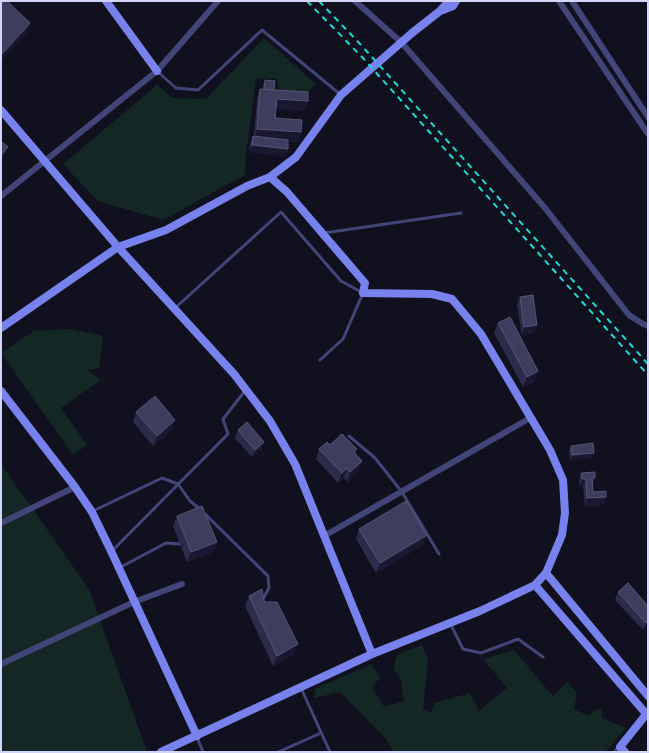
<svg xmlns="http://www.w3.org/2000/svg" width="649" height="753" font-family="'PT Sans',sans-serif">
  <rect width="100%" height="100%" fill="#10101f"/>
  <!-- green -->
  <path fill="#132825" d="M264 38 316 84 305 95 279 94 277 79 256 78 245 162V175L163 220 98 201 63 164 157 85 172 98 206 99Z
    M71 329 103 336 99 368 87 370 101 380 61 408 87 445 73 455 1 353 34 331Z
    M1 464 89 589 147 752H1Z
    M422 645 428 659 423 709 431 713 434 703 470 693 479 711 507 688 483 659 514 650 553 696 567 682 577 693 574 709 588 716 601 707 602 718 626 728 605 752H393L387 740 340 692 314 698 316 688 372 664 380 678 372 687 384 707 404 701 401 680 393 668 397 655Z"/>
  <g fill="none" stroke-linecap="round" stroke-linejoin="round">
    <!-- lane -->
    <path stroke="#414578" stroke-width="3" d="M158 72 176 88 198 90 262 30 341 95
      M324 233 461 213
      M174 309 281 212 341 281 363 293 343 339 320 360
      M349 436 375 458 402 492 439 554
      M93 511 162 478 178 484 190 501 201 510
      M205 514 268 576 269 588 263 599 264 603
      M113 550 228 434 223 419 245 391
      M119 568 166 543 180 544
      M450 623 463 649 481 653 518 639 543 657
      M301 688 330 752
      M197 737 203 752
      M278 752 321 733"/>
    <!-- street -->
    <path stroke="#414578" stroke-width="6" d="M355 1 401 42 545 208 629 315 643 324 648 326
      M559 1 648 134
      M572 1 648 117
      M1 196 157 71 218 1
      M1 523 75 487
      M324 536 530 418
      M1 664 134 602 182 584
      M616 752 620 747"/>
    <!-- secondary -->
    <path stroke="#7782ec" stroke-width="8" d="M106 1 157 71
      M443 10 453 6 456 1
      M1 110 118 247 234 374 270 421 295 464 372 654
      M1 328 118 247 166 230 247 186 270 177 296 157 341 95 412 33 440 11 449 1
      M1 391 75 487 92 512 111 551 197 736
      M546 573 648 696
      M535 585 648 716
      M161 752 372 654 480 611 535 585 546 573 562 535 565 513 563 480 550 450 481 334 452 299 432 294 363 293 365 283 287 192 270 177
      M625 752 620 747 648 712"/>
    <!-- rail -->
    <path stroke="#1edbd6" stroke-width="2" stroke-dasharray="6 5" stroke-linecap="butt" d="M307 1 362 57 648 375
      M319 1 362 46 648 364"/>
  </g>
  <!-- wall -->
  <path fill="#2d2b4a" d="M265 80 274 90 308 101 304 111 276 109 275 118 301 132 298 142 288 141V149L285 156 249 152 250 144 253 136H254L257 99 260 89H263V85Z
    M520 297 537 325 534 333 522 335 517 305Z
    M498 323 535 381 523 387 494 333Z
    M136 412 172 430 153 446 133 422Z
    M238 430 264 442 261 450 252 457 235 438Z
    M330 445 357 449 355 453 359 471 347 482 344 478 338 483 316 459 319 449Z
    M571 446 592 458 570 460 569 451Z
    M581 473 595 478 593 486V492L606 497 603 505 585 506 583 486 579 487V481Z
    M177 516 217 542 213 552 187 562 173 526Z
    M359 529 423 545 376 573 356 539Z
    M618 592 648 606V626L643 630 615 600Z
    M249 596 294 654 273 666 245 606Z"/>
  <!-- shaded-wall -->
  <path fill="#1a1831" d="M30 23 27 33 1 61V55Z
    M277 99 308 101 304 111 273 109Z
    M257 129 301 132 298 142 254 139Z
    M252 145 288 149 285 156 249 152Z
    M8 147 4 157 1 161V155Z
    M537 325 534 333 522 335 524 327Z
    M538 371 535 381 523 387 527 377Z
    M175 420 172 430 153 446 157 436Z
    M264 442 261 450 252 457 255 450Z
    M594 453 592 458 570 460 572 455Z
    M362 461 359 471 347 482 350 472Z
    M347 468 344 478 338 483 342 473Z
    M592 478H595L593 486Z
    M582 479H586L583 486 579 487Z
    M606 497 603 505 585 506 587 498Z
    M427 535 423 545 376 573 380 563Z
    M217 542 213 552 187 562 191 552Z
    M648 621V626L643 630 646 623Z
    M298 644 294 654 273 666 277 656Z"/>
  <!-- building -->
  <path fill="#3f3d5d" stroke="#565575" d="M1 1H7L30 23 1 55Z
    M265 80 275 81 274 90 264 89Z
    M260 89 308 92V101L277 99 275 118 302 120 301 132 257 129Z
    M253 136 288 140V149L252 145Z
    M1 141 8 147 1 155Z
    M533 295 537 325 524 327 520 297Z
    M510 317 538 371 527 377 498 323Z
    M155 396 175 420 157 436 136 412Z
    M247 422 264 442 255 450 238 430Z
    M342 434 357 449 354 452 362 461 350 472 347 468 342 473 319 449 327 442 330 445Z
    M593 443 594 453 572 455 571 446Z
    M595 472V478H592L593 492 606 491V497L587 498 586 479H582L581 473Z
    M406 501 427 535 380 563 359 529Z
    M202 506 217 542 191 552 177 516Z
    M628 583 648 606V621L646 623 618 592Z
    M262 589 264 602H277L298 644 277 656 249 596Z"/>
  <!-- border -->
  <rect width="649" height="753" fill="none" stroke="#d3d4f9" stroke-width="4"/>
</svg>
